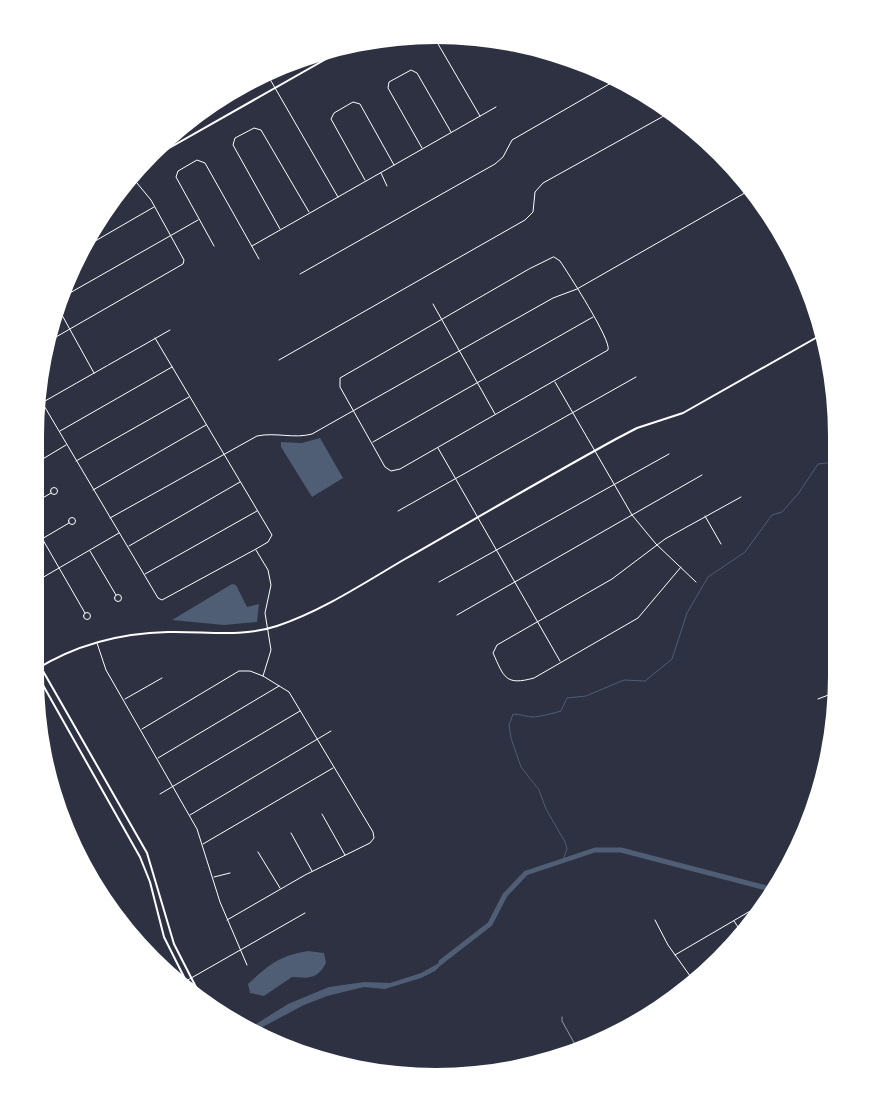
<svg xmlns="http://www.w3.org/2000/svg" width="872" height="1112" font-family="Raleway,sans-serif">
  <rect width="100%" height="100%" fill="#2d3142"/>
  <!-- water -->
  <path fill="#4f5d75" d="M320 438 343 478 312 497 281 447V442L302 443Z
    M232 584 236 585 247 607 259 604 257 622 224 625 172 620Z
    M308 951 324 953 326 963C317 980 308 978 292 977L264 996 250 993 248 984C269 965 278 956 308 951Z
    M448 958 435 971 421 978 385 989 364 987 327 996 304 1005 255 1031 248 1029 288 1004 329 987 364 982 390 983 421 973Z"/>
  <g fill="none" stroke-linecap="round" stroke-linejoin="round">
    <!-- stream -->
    <path stroke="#4f5d75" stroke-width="1" d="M563 860 567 849 565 842 546 809 539 790 521 767 511 738 509 725 513 714C520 714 527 717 533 717 538 717 555 713 561 711L567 698 586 696 624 680 645 681 672 659 687 613 708 577 745 552 772 515 782 512 798 494 818 464 835 462"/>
    <!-- river -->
    <path stroke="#4f5d75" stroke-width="5" d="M441 962 490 924 505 895 526 873 595 850H621L774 890"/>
    <!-- service -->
    <path stroke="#fff" stroke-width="0.5" d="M562 1017V1021L577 1048"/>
    <!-- minor -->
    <path stroke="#fff" stroke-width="1" d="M434 37 480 116
      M267 74 338 197
      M166 140 170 146
      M422 148 388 88 389 82 411 70 417 73 451 132
      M381 173 387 186
      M365 180 331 119 334 113 353 102 360 104 394 165
      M280 229 233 145 235 138 254 128 261 130 309 212
      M90 244 154 207
      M214 246 176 177 178 171 197 160 205 163 259 259
      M252 246 496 107
      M554 257 560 261C568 273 612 341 608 350L400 469 391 471 385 467 340 387V378L529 269Z
      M300 274 495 164 503 157 512 140 618 79
      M61 298 198 220
      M433 304 495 414
      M57 306 94 373
      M155 338 272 535 268 542 256 549 162 600 158 598 43 404 45 401C87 377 128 354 170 330
      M49 341 183 264 184 260 151 200 132 177
      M279 360 525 220 533 212 535 192 543 183 671 112
      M555 382 632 515 656 544 696 582
      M60 431 172 367
      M373 442 593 317
      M438 448 560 661
      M76 461 189 397
      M36 463 66 445
      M50.5 491a3.5 3.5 0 1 1 7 0a3.5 3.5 0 1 1-7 0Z
      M93 490 206 425
      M36 502 51 493
      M398 511 636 377
      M705 516 721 544
      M68.5 521a3.5 3.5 0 1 1 7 0a3.5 3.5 0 1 1-7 0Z
      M110 518 257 436C276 432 294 439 312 434L553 298 577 289 750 190
      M35 526 85 613
      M35 543 69 523
      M129 546 240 482
      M256 550 268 570 271 585 265 613 271 650 263 676
      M90 551 116 595
      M681 567 638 618 534 678C505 686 504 677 493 653L497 645 612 579 665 539 741 497
      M145 574 257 511
      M35 582 119 533
      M439 582 669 454
      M114.5 598a3.5 3.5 0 1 1 7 0a3.5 3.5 0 1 1-7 0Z
      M83.5 616a3.5 3.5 0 1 1 7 0a3.5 3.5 0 1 1-7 0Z
      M457 615 702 475
      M97 643 106 670 197 829 220 902 247 965
      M125 699 162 678
      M818 699 831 694
      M142 729 239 671H250L263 676 289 692 373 832 374 838 370 843 305 875 227 920
      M158 758 279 686
      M160 794 300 711
      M322 814 345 855
      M190 815 331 731
      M291 833 312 871
      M203 844 333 768
      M258 852 280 888
      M214 877 230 873
      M655 920 668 945 693 980
      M734 921 742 933
      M675 955 752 910
      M186 981 305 913"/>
    <!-- secondary -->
    <path stroke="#fff" stroke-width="2" d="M148 160 349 46
      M35 657 147 853 174 944 201 997
      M35 670C75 645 121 633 168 632 206 631 240 638 277 626 322 611 364 583 405 559 475 519 545 478 616 439L637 428 683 413 821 335
      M35 671 140 857 150 882 164 937 189 987"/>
  </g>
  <!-- crop -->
  <path d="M0 0H872V1112H0ZM436 44H436A392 392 0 0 1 828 436V676A392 392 0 0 1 436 1068H436A392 392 0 0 1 44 676V436A392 392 0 0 1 436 44Z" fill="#fff" fill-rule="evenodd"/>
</svg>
